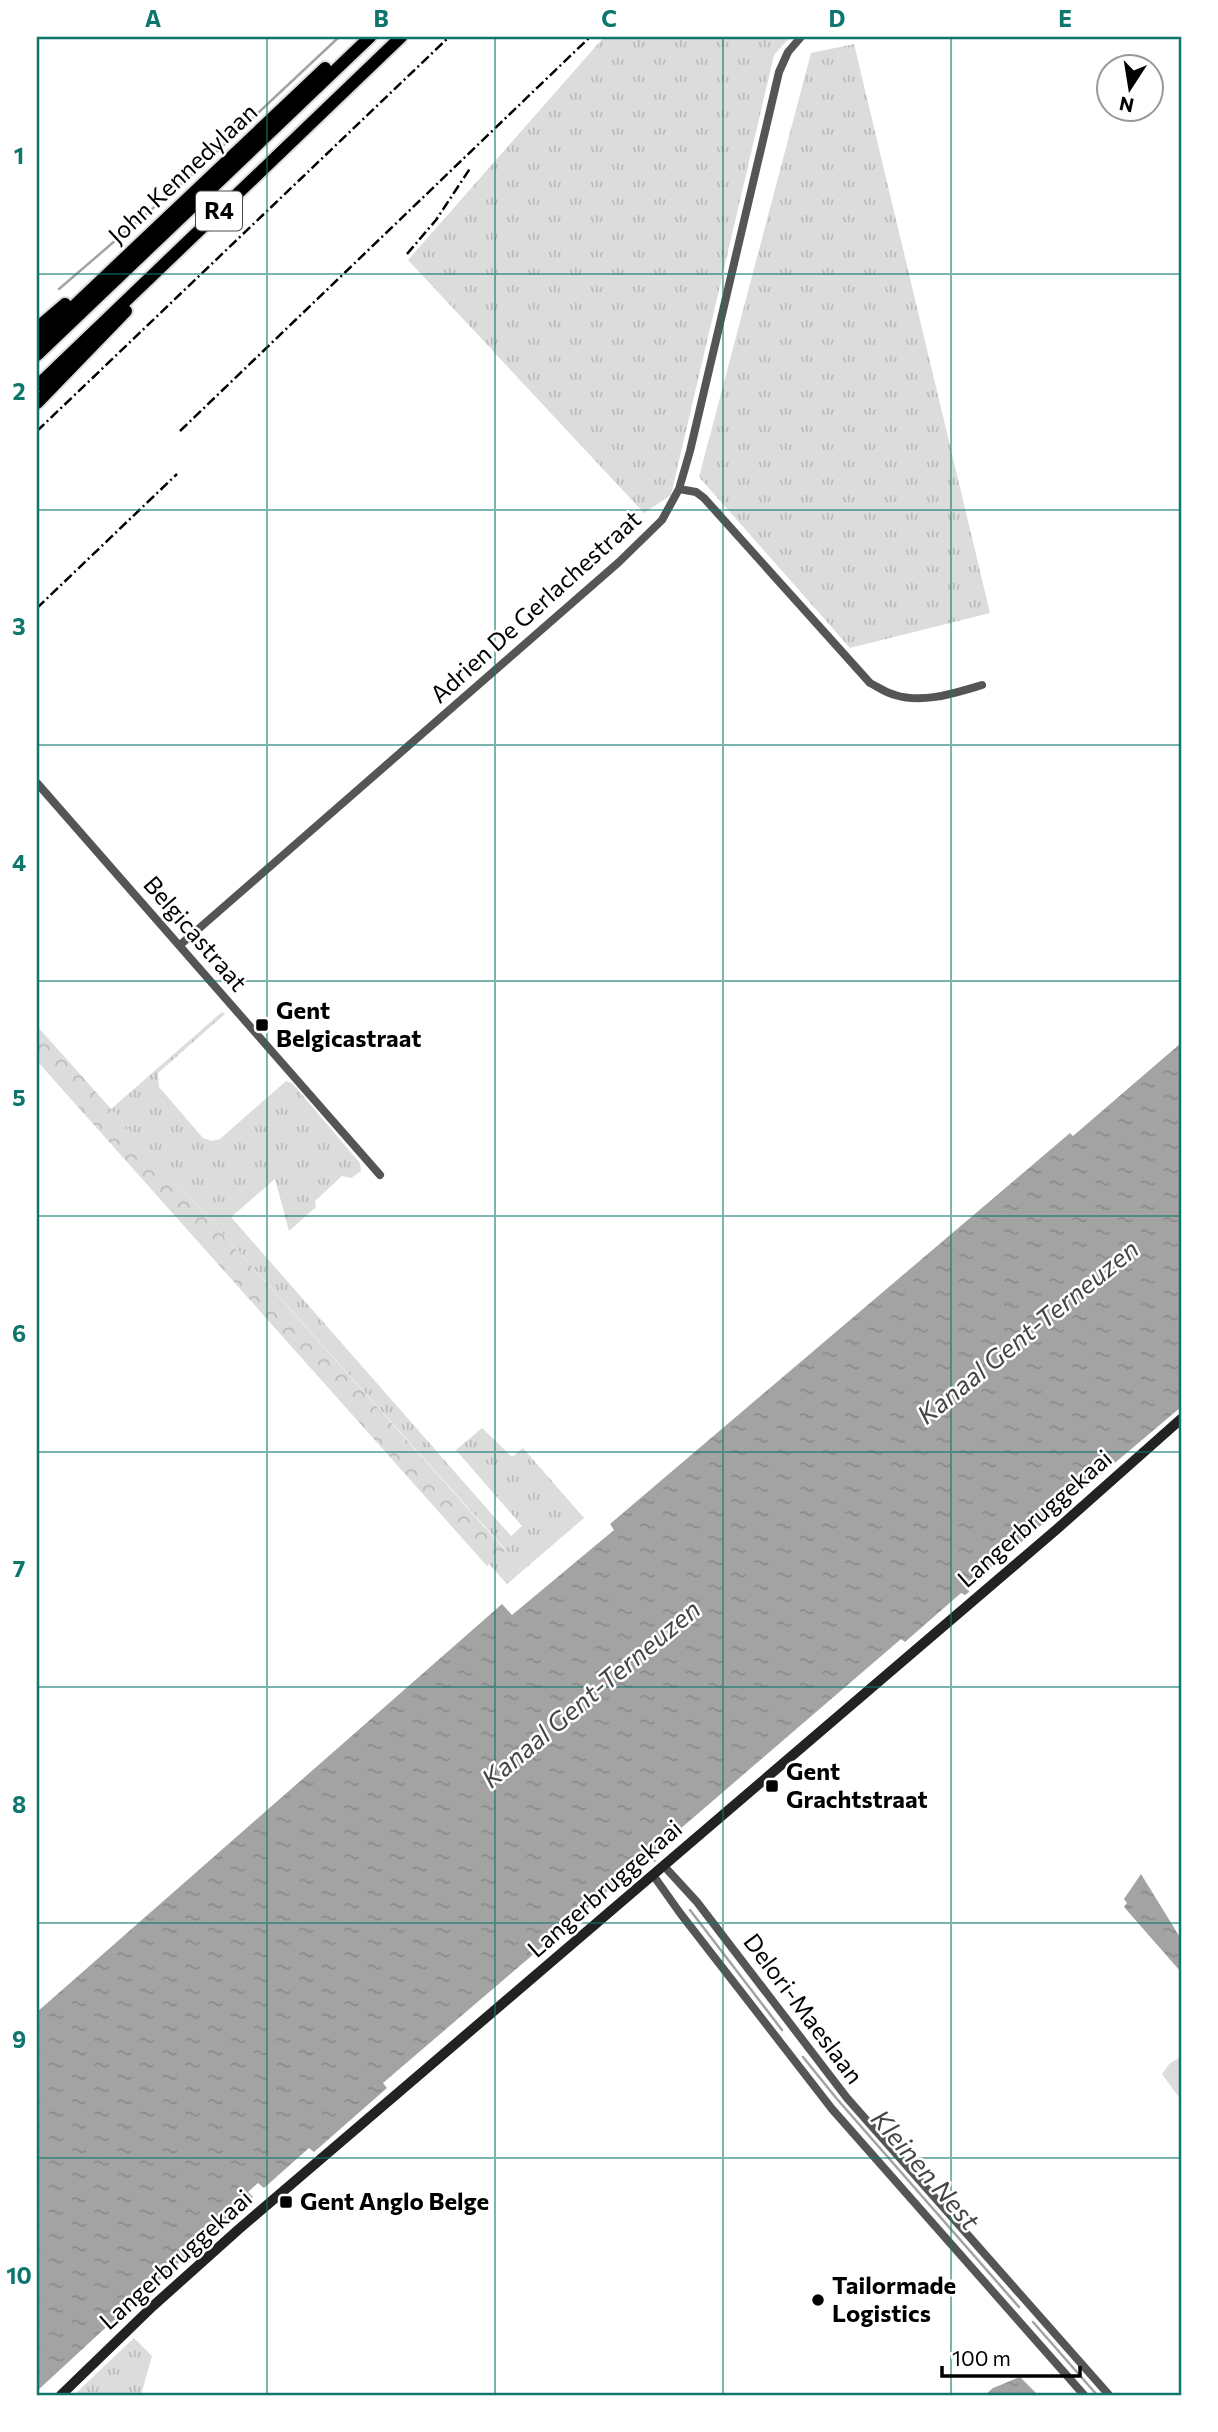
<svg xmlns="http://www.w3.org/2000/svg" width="1218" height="2432" font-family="Commissioner,sans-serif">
  <defs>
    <pattern id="grass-tufts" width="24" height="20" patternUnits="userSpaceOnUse" patternTransform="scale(1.75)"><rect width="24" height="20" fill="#dcdcdc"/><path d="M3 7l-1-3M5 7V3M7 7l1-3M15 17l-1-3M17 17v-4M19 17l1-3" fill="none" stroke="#bbb"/></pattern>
    <pattern id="forest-crowns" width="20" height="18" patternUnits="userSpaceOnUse" patternTransform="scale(1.75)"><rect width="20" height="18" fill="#dcdcdc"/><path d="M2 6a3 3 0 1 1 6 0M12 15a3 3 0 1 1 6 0" fill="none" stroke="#bbb"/></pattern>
    <pattern id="water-ripples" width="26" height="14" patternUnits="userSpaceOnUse" patternTransform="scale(1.75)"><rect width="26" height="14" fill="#a3a3a3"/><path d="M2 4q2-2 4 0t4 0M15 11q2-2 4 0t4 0" fill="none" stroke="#8b8b8b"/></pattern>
  </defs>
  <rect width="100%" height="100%" fill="#fff"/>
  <!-- grass -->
  <path fill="url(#grass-tufts)" d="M604 37H790L774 55 671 495 644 513 408 260Z
    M854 44 990 613 850 648 699 477 811 53Z
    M222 1012 225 1014 158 1073 159 1087 203 1138 212 1141 220 1139 286 1081 292 1083 360 1163 361 1171 351 1178 342 1176 315 1201 316 1207 289 1231 275 1179 231 1217 511 1536 522 1526 456 1450 482 1428 512 1457 523 1448 584 1518 507 1584 489 1564 505 1549 111 1109Z
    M1181 2057V2100L1162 2074 1170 2063Z
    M134 2338 152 2356 141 2395H78L77 2392Z"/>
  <!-- forest -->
  <path fill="url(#forest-crowns)" d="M37 1026 505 1550 487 1566 37 1061Z"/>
  <!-- water -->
  <path fill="url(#water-ripples)" d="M1181 1043V1407L968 1587 969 1592 965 1595 961 1593 905 1642 901 1639 651 1854 656 1861 654 1862 648 1856 383 2083 387 2088 314 2152 309 2148 264 2188 258 2183 248 2192 253 2197 102 2331 37 2391V2012L502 1604 512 1615 614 1530 610 1524 1070 1133 1073 1136Z
    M1141 1874 1181 1939V1972L1124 1907 1127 1903 1124 1899Z
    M1020 2377 1038 2395H985L993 2388Z"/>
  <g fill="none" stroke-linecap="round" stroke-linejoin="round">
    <!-- stream -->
    <path stroke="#a3a3a3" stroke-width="2.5" d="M59 289 195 172 339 37
      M690 1910 782 2030
      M803 2057 837 2099 1019 2307
      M1033 2322 1097 2395"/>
    <!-- trunk casing -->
    <g stroke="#dbdbdb" stroke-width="16">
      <path id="trunk" d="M37 328 65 304
        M37 341 325 68
        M37 355 370 37
        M37 386 401 37
        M37 403 126 311"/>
    </g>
    <!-- minor -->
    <path stroke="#555" stroke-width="8" d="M679 489 696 492 704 498 870 683C878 687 886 693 895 695 923 704 955 693 982 685
      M37 783 380 1175
      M180 945 619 562 662 520 679 489 690 451 779 72 788 52 801 37
      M664 1866 697 1902 847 2098 1109 2395
      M653 1875 680 1913 832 2109 1084 2395"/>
    <!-- secondary -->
    <path stroke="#222" stroke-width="10" d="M61 2395 153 2306 239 2229 1057 1529 1181 1419"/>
    <!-- trunk -->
    <use href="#trunk" stroke="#000" stroke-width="12"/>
    <!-- rail -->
    <path stroke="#000" stroke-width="2.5" stroke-dasharray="10 3.5 2 3.5" stroke-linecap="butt" d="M407 254 436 220 471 167
      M37 431 449 37
      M180 431 590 37
      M37 608 177 474"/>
  </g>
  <!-- grid -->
  <path fill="none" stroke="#0f766e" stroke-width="2" stroke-opacity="0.55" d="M267 37V2395M495 37V2395M723 37V2395M951 37V2395M37 274H1181M37 510H1181M37 745H1181M37 981H1181M37 1216H1181M37 1452H1181M37 1687H1181M37 1923H1181M37 2158H1181"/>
  <!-- markers -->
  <g fill="#000" stroke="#fff" stroke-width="2.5">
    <rect x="255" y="1018" width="14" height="14" rx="3.5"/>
    <rect x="765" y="1779" width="14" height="14" rx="3.5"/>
    <rect x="279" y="2195" width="14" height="14" rx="3.5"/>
    <circle cx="818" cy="2300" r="7"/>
  </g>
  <g text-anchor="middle" stroke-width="5" stroke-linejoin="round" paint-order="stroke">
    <!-- shield labels -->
    <rect fill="#fff" stroke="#4c4c4c" stroke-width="2" x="196" y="191.5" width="46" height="39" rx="5"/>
    <g font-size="23" font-weight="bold" fill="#000">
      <text x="219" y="219">R4</text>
    </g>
    <!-- street labels -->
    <g font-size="24" fill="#000" stroke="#fff">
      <text transform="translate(183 174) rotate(-43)" y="8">John Kennedylaan</text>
      <text transform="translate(536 607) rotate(-42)" y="8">Adrien De Gerlachestraat</text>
      <text transform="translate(195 934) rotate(49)" y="8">Belgicastraat</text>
      <text transform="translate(1035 1519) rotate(-41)" y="8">Langerbruggekaai</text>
      <text transform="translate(605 1889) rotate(-41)" y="8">Langerbruggekaai</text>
      <text transform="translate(803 2009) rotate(53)" y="8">Delori-Maeslaan</text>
      <text transform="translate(176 2260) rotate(-42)" y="8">Langerbruggekaai</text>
    </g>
    <!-- poi labels -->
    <g font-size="24" font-weight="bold" fill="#000" stroke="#fff" text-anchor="start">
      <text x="276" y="1019">Gent<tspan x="276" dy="28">Belgicastraat</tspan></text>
      <text x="786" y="1780">Gent<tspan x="786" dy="28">Grachtstraat</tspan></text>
      <text x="300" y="2210">Gent Anglo Belge</text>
      <text x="832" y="2294">Tailormade<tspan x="832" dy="28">Logistics</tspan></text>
    </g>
    <!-- water labels -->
    <g font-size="26" font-style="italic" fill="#444" stroke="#fff">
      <text transform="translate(1028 1332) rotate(-39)" y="9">Kanaal Gent-Terneuzen</text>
      <text transform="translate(591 1694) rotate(-40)" y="9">Kanaal Gent-Terneuzen</text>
      <text transform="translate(925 2170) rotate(49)" y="9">Kleinen Nest</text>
    </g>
  </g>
  <!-- border -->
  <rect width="1218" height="2432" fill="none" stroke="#ffffff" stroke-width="77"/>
  <!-- north arrow -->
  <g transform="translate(1130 88) rotate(192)"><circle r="33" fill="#ffffff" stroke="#999999" stroke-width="2"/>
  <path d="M0-5L12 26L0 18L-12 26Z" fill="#000000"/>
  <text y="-10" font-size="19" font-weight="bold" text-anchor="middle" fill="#000000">N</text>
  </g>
  <!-- scale -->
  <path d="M942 2366v10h138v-10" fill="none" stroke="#000000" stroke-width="3.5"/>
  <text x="952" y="2366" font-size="21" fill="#000000" stroke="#ffffff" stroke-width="5" paint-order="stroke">100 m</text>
  <rect x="38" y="38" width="1142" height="2356" fill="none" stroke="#0f766e" stroke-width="2.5"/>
  <g font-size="23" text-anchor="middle" font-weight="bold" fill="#0f766e">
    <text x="153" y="27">A</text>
    <text x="381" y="27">B</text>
    <text x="609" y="27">C</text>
    <text x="837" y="27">D</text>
    <text x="1065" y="27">E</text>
    <text x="19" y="164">1</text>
    <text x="19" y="400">2</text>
    <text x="19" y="635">3</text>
    <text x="19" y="871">4</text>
    <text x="19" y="1106">5</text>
    <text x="19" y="1342">6</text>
    <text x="19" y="1577">7</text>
    <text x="19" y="1813">8</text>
    <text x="19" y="2048">9</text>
    <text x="19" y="2284">10</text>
  </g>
</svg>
